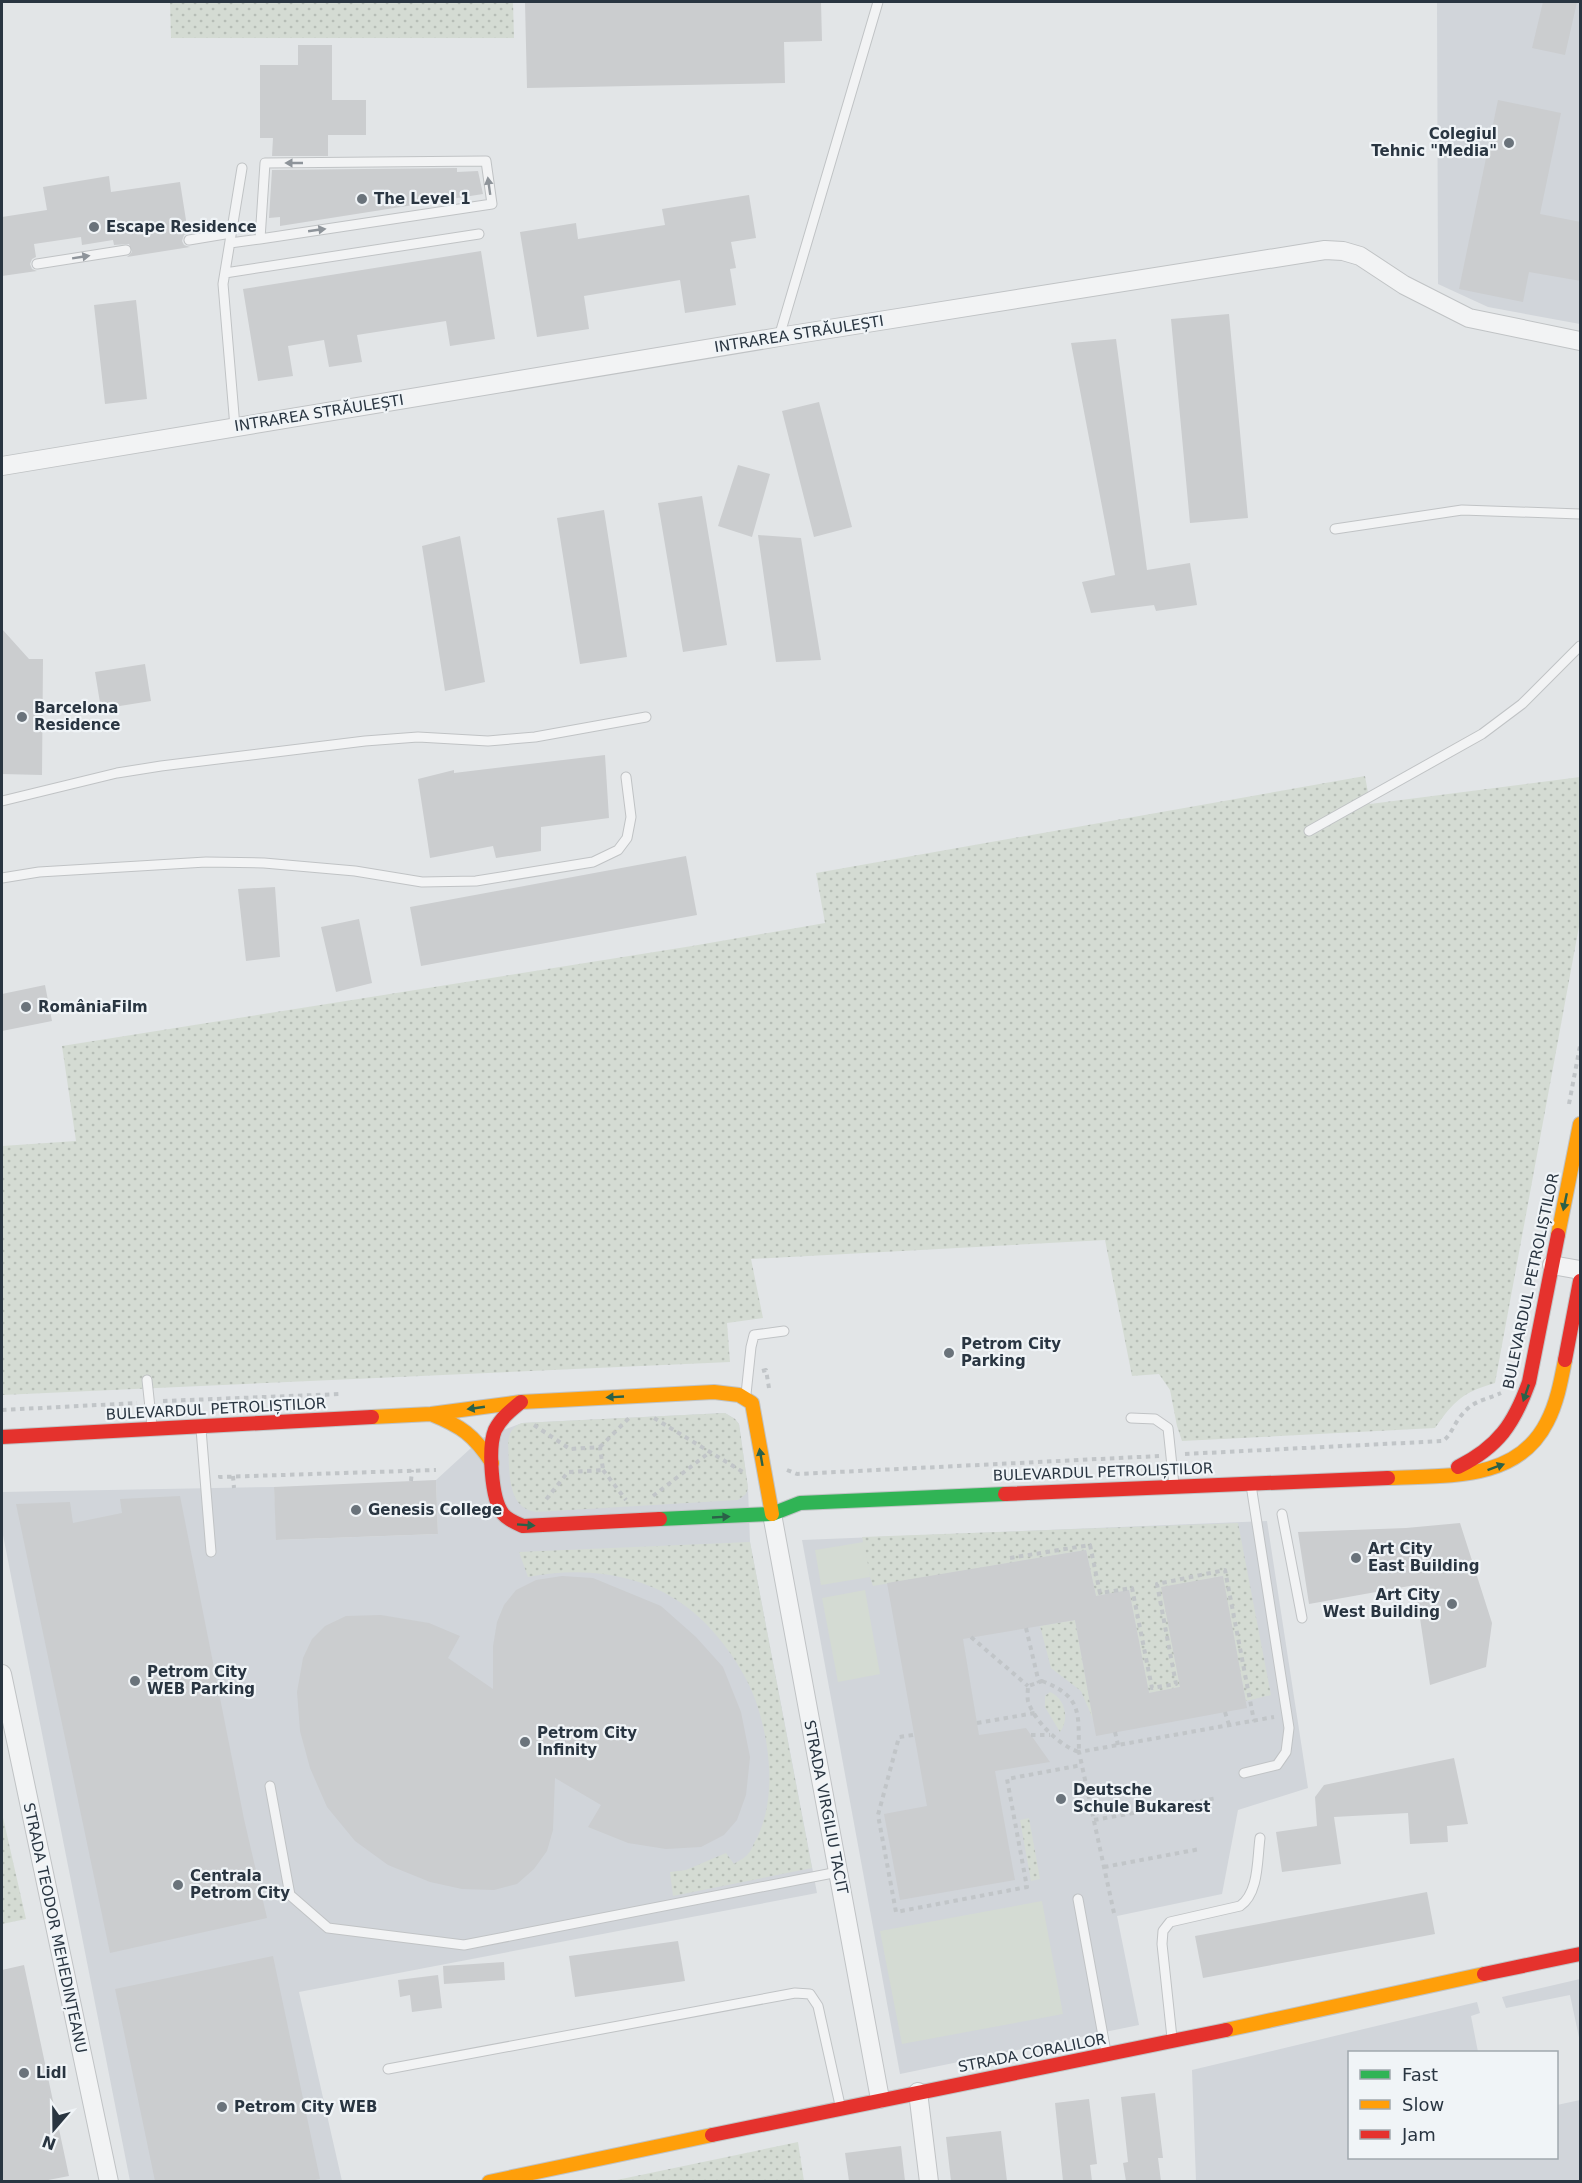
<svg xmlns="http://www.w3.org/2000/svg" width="1582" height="2183" font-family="'DejaVu Sans',sans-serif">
  <defs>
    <pattern id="grass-dots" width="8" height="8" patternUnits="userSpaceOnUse" patternTransform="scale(1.5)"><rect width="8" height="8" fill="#d4dbd3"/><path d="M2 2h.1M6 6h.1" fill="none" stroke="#b6bdb6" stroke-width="1.8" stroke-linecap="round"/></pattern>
  </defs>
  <rect width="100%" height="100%" fill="#e2e5e7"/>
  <!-- built -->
  <path fill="#d1d5da" d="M1437 2H1580V324L1488 307 1438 284Z
    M725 1413 735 1419 739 1424 748 1488 750 1542 817 1893 299 1992 342 2181H130L2 1530V1492L274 1487 277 1540 438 1534 436 1480 482 1438 522 1423Z
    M1267 1521 1308 1788 1238 1810 1222 1894 1117 1916 1139 2025 900 2074 802 1540Z
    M1580 1979V2042L1570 1995 1506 2008 1502 1997Z
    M1477 2002 1480 2013 1471 2016 1478 2052H1350V2158H1556L1557 2105 1580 2100V2181H1196L1192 2070Z"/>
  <!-- grass -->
  <path fill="url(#grass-dots)" d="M170 2H513L514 38H171Z
    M1365 776 1370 804 1580 777V921L1495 1383C1463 1392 1454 1401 1435 1428L1182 1441 1177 1426 1170 1390 1159 1374 1132 1376 1105 1240 751 1259 763 1318 727 1323 730 1362 2 1395V1146L76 1141 62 1046 692 946 825 923 816 873Z
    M725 1413 735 1419 739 1424 748 1488 746 1494 738 1500 536 1512C505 1508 510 1467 508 1443 509 1433 512 1427 522 1423Z
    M1238 1523 1271 1695 1246 1701 1222 1576 1162 1588 1180 1687 1149 1693 1129 1590 1096 1596 1086 1550 873 1586 870 1577 862 1537Z
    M750 1542 812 1868 673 1896 670 1872 686 1870 726 1853 734 1864C738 1861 745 1858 748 1854 752 1850 754 1842 757 1838 777 1797 770 1741 755 1699 744 1668 715 1628 688 1608 643 1573 583 1566 528 1577L519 1552Z
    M1075 1620 1093 1719 1081 1691 1051 1668 1040 1626Z
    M1050 1692C1065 1698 1070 1719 1060 1732L1045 1707V1696Z
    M2 1813 26 1919 2 1924Z
    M1029 1818 1040 1879 1031 1881 1020 1820Z
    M798 2142 804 2181H612Z"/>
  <!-- pitch -->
  <path fill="#d4dbd3" d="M864 1542 870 1577 821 1585 815 1550Z
    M865 1590 880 1674 838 1682 822 1598Z
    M1042 1901 1063 2014 902 2044 880 1931Z"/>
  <!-- building -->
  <path fill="#cbcdcf" d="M525 2H821L822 41 784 42 785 83 527 88Z
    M1543 2H1577L1565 55 1532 48Z
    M298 45H332V100H366V135H328V156H272L273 138H260V65H298Z
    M1498 100 1561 113 1540 214 1581 222V281L1529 272 1523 302 1459 289Z
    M457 168V172L478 171 483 194 280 226V217L269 218 272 170Z
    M109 176 111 192 180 182 188 233 184 235 182 241 184 245 190 247 127 257 132 252 129 244 114 245 113 240 82 245 81 237 34 244 36 257 32 259 30 264 32 269 37 271 2 276V217L47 210 43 187Z
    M749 195 756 238 731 242 736 268 730 269 736 305 685 313 680 280 584 296 589 329 537 337 520 232 576 223 578 239 665 225 662 209Z
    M481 251 495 339 450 346 446 321 357 335 362 362 329 367 324 340 288 346 293 376 258 381 243 289Z
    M136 300 147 399 105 404 94 305Z
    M1229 314 1248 518 1190 523 1171 319Z
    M1116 339 1147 570 1190 563 1197 605 1156 611 1154 605 1091 613 1082 582 1115 575 1071 343Z
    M819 402 852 527 814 537 782 411Z
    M738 465 770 474 752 537 718 526Z
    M702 496 727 645 683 652 658 503Z
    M604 510 627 657 580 664 557 518Z
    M758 535 801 538 821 660 776 662Z
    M460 536 485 682 445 691 422 546Z
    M2 629 29 659H43L42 775 2 774Z
    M145 664 151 701 101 709 95 672Z
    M605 755 609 818 541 827V851L496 858 493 846 430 858 418 779 454 770V773Z
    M686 856 697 915 421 966 410 907Z
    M275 887 280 957 246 961 238 889Z
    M359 919 372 983 336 992 321 927Z
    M45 985 52 1021 2 1031V994Z
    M436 1480 438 1534 276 1540 274 1487Z
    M180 1496 244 1819 267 1918 110 1953 16 1504 70 1502 73 1523 122 1513 120 1499Z
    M1460 1523 1492 1623 1486 1667 1430 1685 1415 1585 1309 1604 1298 1532 1406 1528Z
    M1086 1550 1096 1596 1129 1590 1149 1693 1180 1687 1161 1587 1223 1576 1247 1708 1096 1736 1075 1620 963 1639 979 1735 1026 1728 1050 1762 995 1771 1015 1880 900 1900 884 1814 927 1806 887 1583Z
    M562 1576 593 1578 661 1606 696 1637 723 1667 741 1712 750 1757 746 1795 737 1820 724 1835 701 1847 666 1849 628 1843 588 1827 601 1805 555 1778 553 1830 547 1851 534 1869 517 1884 494 1890 462 1889 430 1882 388 1865 355 1841 327 1807 310 1768 300 1731 297 1692 303 1658 312 1639 325 1626 346 1616 381 1615 429 1623 460 1636 448 1658 493 1689V1646L497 1622 504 1605 516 1590 536 1580Z
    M1454 1758 1468 1824 1447 1826 1448 1842 1410 1844 1408 1813 1334 1817 1341 1864 1282 1872 1276 1832 1317 1826 1315 1797 1324 1785Z
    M1427 1892 1435 1934 1203 1978 1195 1936Z
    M678 1941 685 1981 575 1997 569 1956Z
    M273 1956 320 2179 310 2181H155L115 1989Z
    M504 1962 505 1980 444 1984 443 1966Z
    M24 1965 69 2176 43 2181H2V1970Z
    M438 1975 442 2008 412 2012 410 1995 400 1997 398 1980Z
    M1155 2093 1163 2158H1158L1161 2181H1126L1123 2163 1128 2162 1121 2097Z
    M1089 2099 1097 2164 1090 2165 1092 2181H1063L1055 2103Z
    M1001 2131 1007 2181H951L946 2137Z
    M901 2146 905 2181H849L845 2153Z"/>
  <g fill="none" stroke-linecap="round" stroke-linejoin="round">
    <!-- lane casing -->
    <g stroke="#c0c3c5" stroke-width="11">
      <path id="lane" d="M189 240 231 233
        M230 243 260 239 492 204 486 161 265 163 260 239
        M37 264 126 250
        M225 273 479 234
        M779 337 878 2
        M235 427 223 284 242 168
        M1335 529 1462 510 1580 514
        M2 801 117 773 161 766 365 741 418 737 488 741 535 737 646 717
        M1309 831 1482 734 1522 704 1580 646
        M2 878 39 872 206 862 264 863 355 871 422 882 476 881 593 862 618 850 627 838 631 817 626 777
        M147 1380 152 1426
        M746 1394 751 1347 754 1335 784 1331
        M1131 1418 1155 1419 1168 1428 1174 1485
        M201 1429 211 1552
        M1282 1514 1302 1618
        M1244 1773 1277 1765 1286 1752 1289 1728 1251 1485
        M270 1786 290 1895 328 1928 464 1945 838 1872
        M1078 1899 1106 2052
        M1172 2038 1162 1944 1163 1931 1170 1922 1240 1906C1259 1893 1257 1860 1260 1838
        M388 2069 795 1993 810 1994 818 2006 840 2105"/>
    </g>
    <!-- street casing -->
    <g stroke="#c0c3c5" stroke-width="20">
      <path id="street" d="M2 466 779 337 1325 250 1343 251 1360 256 1404 285 1469 318 1580 341
        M1552 1265 1580 1270
        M772 1514 880 2099
        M2 1674 109 2182
        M918 2092 929 2182"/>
    </g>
    <!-- fast casing -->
    <g stroke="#c0c3c5" stroke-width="16">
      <path id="fast" d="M660 1519 772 1514 800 1503 1005 1494"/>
    </g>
    <!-- slow casing -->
    <g stroke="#c0c3c5" stroke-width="16">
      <path id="slow" d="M1558 1235 1580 1124
        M431 1414C461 1426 474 1435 492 1463
        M372 1417 431 1414 521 1402 714 1392 739 1395 752 1403 772 1514
        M1388 1478C1446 1475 1517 1482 1547 1422 1557 1403 1561 1381 1565 1360
        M1226 2030 1484 1974
        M489 2182 712 2135"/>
    </g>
    <!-- jam casing -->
    <g stroke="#c0c3c5" stroke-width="16">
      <path id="jam" d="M1565 1360 1580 1281
        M521 1402C511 1410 501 1418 495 1430 488 1447 491 1499 503 1514 508 1520 516 1523 523 1526L660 1519
        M2 1437 372 1417
        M1458 1467C1498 1447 1514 1424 1529 1382L1558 1235
        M1005 1494 1388 1478
        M1484 1974 1580 1954
        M712 2135 1226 2030"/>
    </g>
    <!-- path -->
    <path stroke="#c1c5c8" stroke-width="4" stroke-dasharray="4.5 4.5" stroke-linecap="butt" d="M1569 1104 1580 1046
      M762 1371 766 1370 769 1388
      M163 1401 341 1394
      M2 1410 137 1403
      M654 1418 743 1472
      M534 1425 570 1449 600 1447 603 1470 568 1472 544 1502
      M600 1447 629 1418
      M1185 1454 1443 1441C1451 1435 1453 1426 1460 1417 1473 1400 1483 1401 1501 1393
      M603 1470 626 1500
      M787 1470 797 1474 1159 1456
      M220 1475V1477L436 1470
      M233 1476 234 1488
      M411 1481 412 1470
      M653 1496 710 1452
      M1010 1558 1090 1545 1100 1593 1132 1588 1152 1688 1176 1684 1157 1584 1225 1570 1254 1721
      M1026 1628 1039 1683
      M971 1637 1028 1686
      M1042 1681C1083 1697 1078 1713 1079 1752 1060 1746 1034 1721 1028 1701 1027 1696 1028 1690 1028 1686Z
      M1225 1712 1229 1725
      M977 1723 1035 1713
      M1115 1732 1118 1745
      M913 1735 899 1737 878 1815 896 1912 1027 1887 1007 1779 1082 1765
      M1031 1735H1050
      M1094 1820 1217 1798
      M1104 1867 1200 1849
      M1114 1913 1079 1752 1274 1717"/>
    <!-- lane -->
    <use href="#lane" stroke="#f2f3f4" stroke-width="9"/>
    <!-- street -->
    <use href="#street" stroke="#f2f3f4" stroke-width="18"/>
    <!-- fast -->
    <use href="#fast" stroke="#30b455" stroke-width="14"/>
    <!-- slow -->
    <use href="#slow" stroke="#ff9f0a" stroke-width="14"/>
    <!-- jam -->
    <use href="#jam" stroke="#e5322d" stroke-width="14"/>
  </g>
  <!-- one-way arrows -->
  <defs><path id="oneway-solid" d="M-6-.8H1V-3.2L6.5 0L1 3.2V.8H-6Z" transform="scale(1.5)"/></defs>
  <g fill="#8e949a">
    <use href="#oneway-solid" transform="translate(294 163) rotate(180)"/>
    <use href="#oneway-solid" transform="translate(489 186) rotate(-98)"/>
    <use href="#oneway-solid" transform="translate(317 230) rotate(-8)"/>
    <use href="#oneway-solid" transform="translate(81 257) rotate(-9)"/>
  </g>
  <g fill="#2b6148">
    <use href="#oneway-solid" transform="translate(1565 1202) rotate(102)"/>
    <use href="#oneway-solid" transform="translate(1526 1393) rotate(109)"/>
    <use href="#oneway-solid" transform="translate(615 1397) rotate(177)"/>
    <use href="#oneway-solid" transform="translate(476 1408) rotate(172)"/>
    <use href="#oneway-solid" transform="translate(761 1457) rotate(-100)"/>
    <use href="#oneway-solid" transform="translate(1496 1467) rotate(-20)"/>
    <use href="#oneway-solid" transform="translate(721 1517) rotate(-3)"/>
    <use href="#oneway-solid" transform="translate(526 1525) rotate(4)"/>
  </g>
  <!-- markers -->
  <g fill="#6a737b" stroke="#f0f4f7" stroke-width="2">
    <circle cx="1509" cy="143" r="6"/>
    <circle cx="362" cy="199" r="6"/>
    <circle cx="94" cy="227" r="6"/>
    <circle cx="22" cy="717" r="6"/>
    <circle cx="26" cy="1007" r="6"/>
    <circle cx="949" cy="1353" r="6"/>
    <circle cx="356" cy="1510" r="6"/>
    <circle cx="1356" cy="1558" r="6"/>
    <circle cx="1452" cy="1604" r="6"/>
    <circle cx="135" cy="1681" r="6"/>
    <circle cx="525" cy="1742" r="6"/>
    <circle cx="1061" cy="1799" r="6"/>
    <circle cx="178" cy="1885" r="6"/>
    <circle cx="24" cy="2073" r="6"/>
    <circle cx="222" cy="2107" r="6"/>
  </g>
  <g text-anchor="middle" stroke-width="4.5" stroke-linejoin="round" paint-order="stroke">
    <!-- poi labels -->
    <g font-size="15" font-weight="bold" fill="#293541" stroke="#f0f4f7" text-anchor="start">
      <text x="1497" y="139" text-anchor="end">Colegiul<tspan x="1497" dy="17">Tehnic "Media"</tspan></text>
      <text x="374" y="204">The Level 1</text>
      <text x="106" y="232">Escape Residence</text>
      <text x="34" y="713">Barcelona<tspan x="34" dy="17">Residence</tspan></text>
      <text x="38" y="1012">RomâniaFilm</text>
      <text x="961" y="1349">Petrom City<tspan x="961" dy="17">Parking</tspan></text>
      <text x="368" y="1515">Genesis College</text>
      <text x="1368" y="1554">Art City<tspan x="1368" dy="17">East Building</tspan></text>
      <text x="1440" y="1600" text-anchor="end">Art City<tspan x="1440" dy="17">West Building</tspan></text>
      <text x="147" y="1677">Petrom City<tspan x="147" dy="17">WEB Parking</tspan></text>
      <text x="537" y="1738">Petrom City<tspan x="537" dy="17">Infinity</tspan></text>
      <text x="1073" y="1795">Deutsche<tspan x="1073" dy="17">Schule Bukarest</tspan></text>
      <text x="190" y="1881">Centrala<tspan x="190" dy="17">Petrom City</tspan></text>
      <text x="36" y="2078">Lidl</text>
      <text x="234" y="2112">Petrom City WEB</text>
    </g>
    <!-- street labels -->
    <g font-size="15" fill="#293541" stroke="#f0f4f7">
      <text transform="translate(799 334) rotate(-9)" y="5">INTRAREA STRĂULEȘTI</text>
      <text transform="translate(319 413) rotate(-9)" y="5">INTRAREA STRĂULEȘTI</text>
      <text transform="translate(1531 1281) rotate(-78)" y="5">BULEVARDUL PETROLIȘTILOR</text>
      <text transform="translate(216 1409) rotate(-3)" y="5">BULEVARDUL PETROLIȘTILOR</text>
      <text transform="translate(1103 1472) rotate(-2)" y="5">BULEVARDUL PETROLIȘTILOR</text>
      <text transform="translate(826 1807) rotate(79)" y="5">STRADA VIRGILIU TACIT</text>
      <text transform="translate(55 1928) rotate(78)" y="5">STRADA TEODOR MEHEDINȚEANU</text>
      <text transform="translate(1032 2053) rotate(-11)" y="5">STRADA CORALILOR</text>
    </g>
  </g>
  <!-- border -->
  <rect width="1582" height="2183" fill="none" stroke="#293541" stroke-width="6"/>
  <!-- legend -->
  <rect x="1348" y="2051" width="210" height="108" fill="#f0f4f7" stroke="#a0a8ae" stroke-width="1.5"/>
  <rect x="1360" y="2070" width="30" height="9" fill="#30b455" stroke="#a0a8ae" stroke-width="1.5"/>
  <text x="1402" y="2081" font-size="18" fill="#293541">Fast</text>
  <rect x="1360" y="2100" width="30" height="9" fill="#ff9f0a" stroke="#a0a8ae" stroke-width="1.5"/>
  <text x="1402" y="2111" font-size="18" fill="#293541">Slow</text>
  <rect x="1360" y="2130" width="30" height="9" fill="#e5322d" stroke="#a0a8ae" stroke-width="1.5"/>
  <text x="1402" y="2141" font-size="18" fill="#293541">Jam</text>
  <!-- north arrow -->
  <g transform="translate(54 2129) rotate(200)" stroke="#f0f4f7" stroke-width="4.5" paint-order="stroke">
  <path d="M0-4.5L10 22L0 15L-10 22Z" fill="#293541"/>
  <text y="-9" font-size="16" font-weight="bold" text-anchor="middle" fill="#293541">N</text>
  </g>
</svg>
